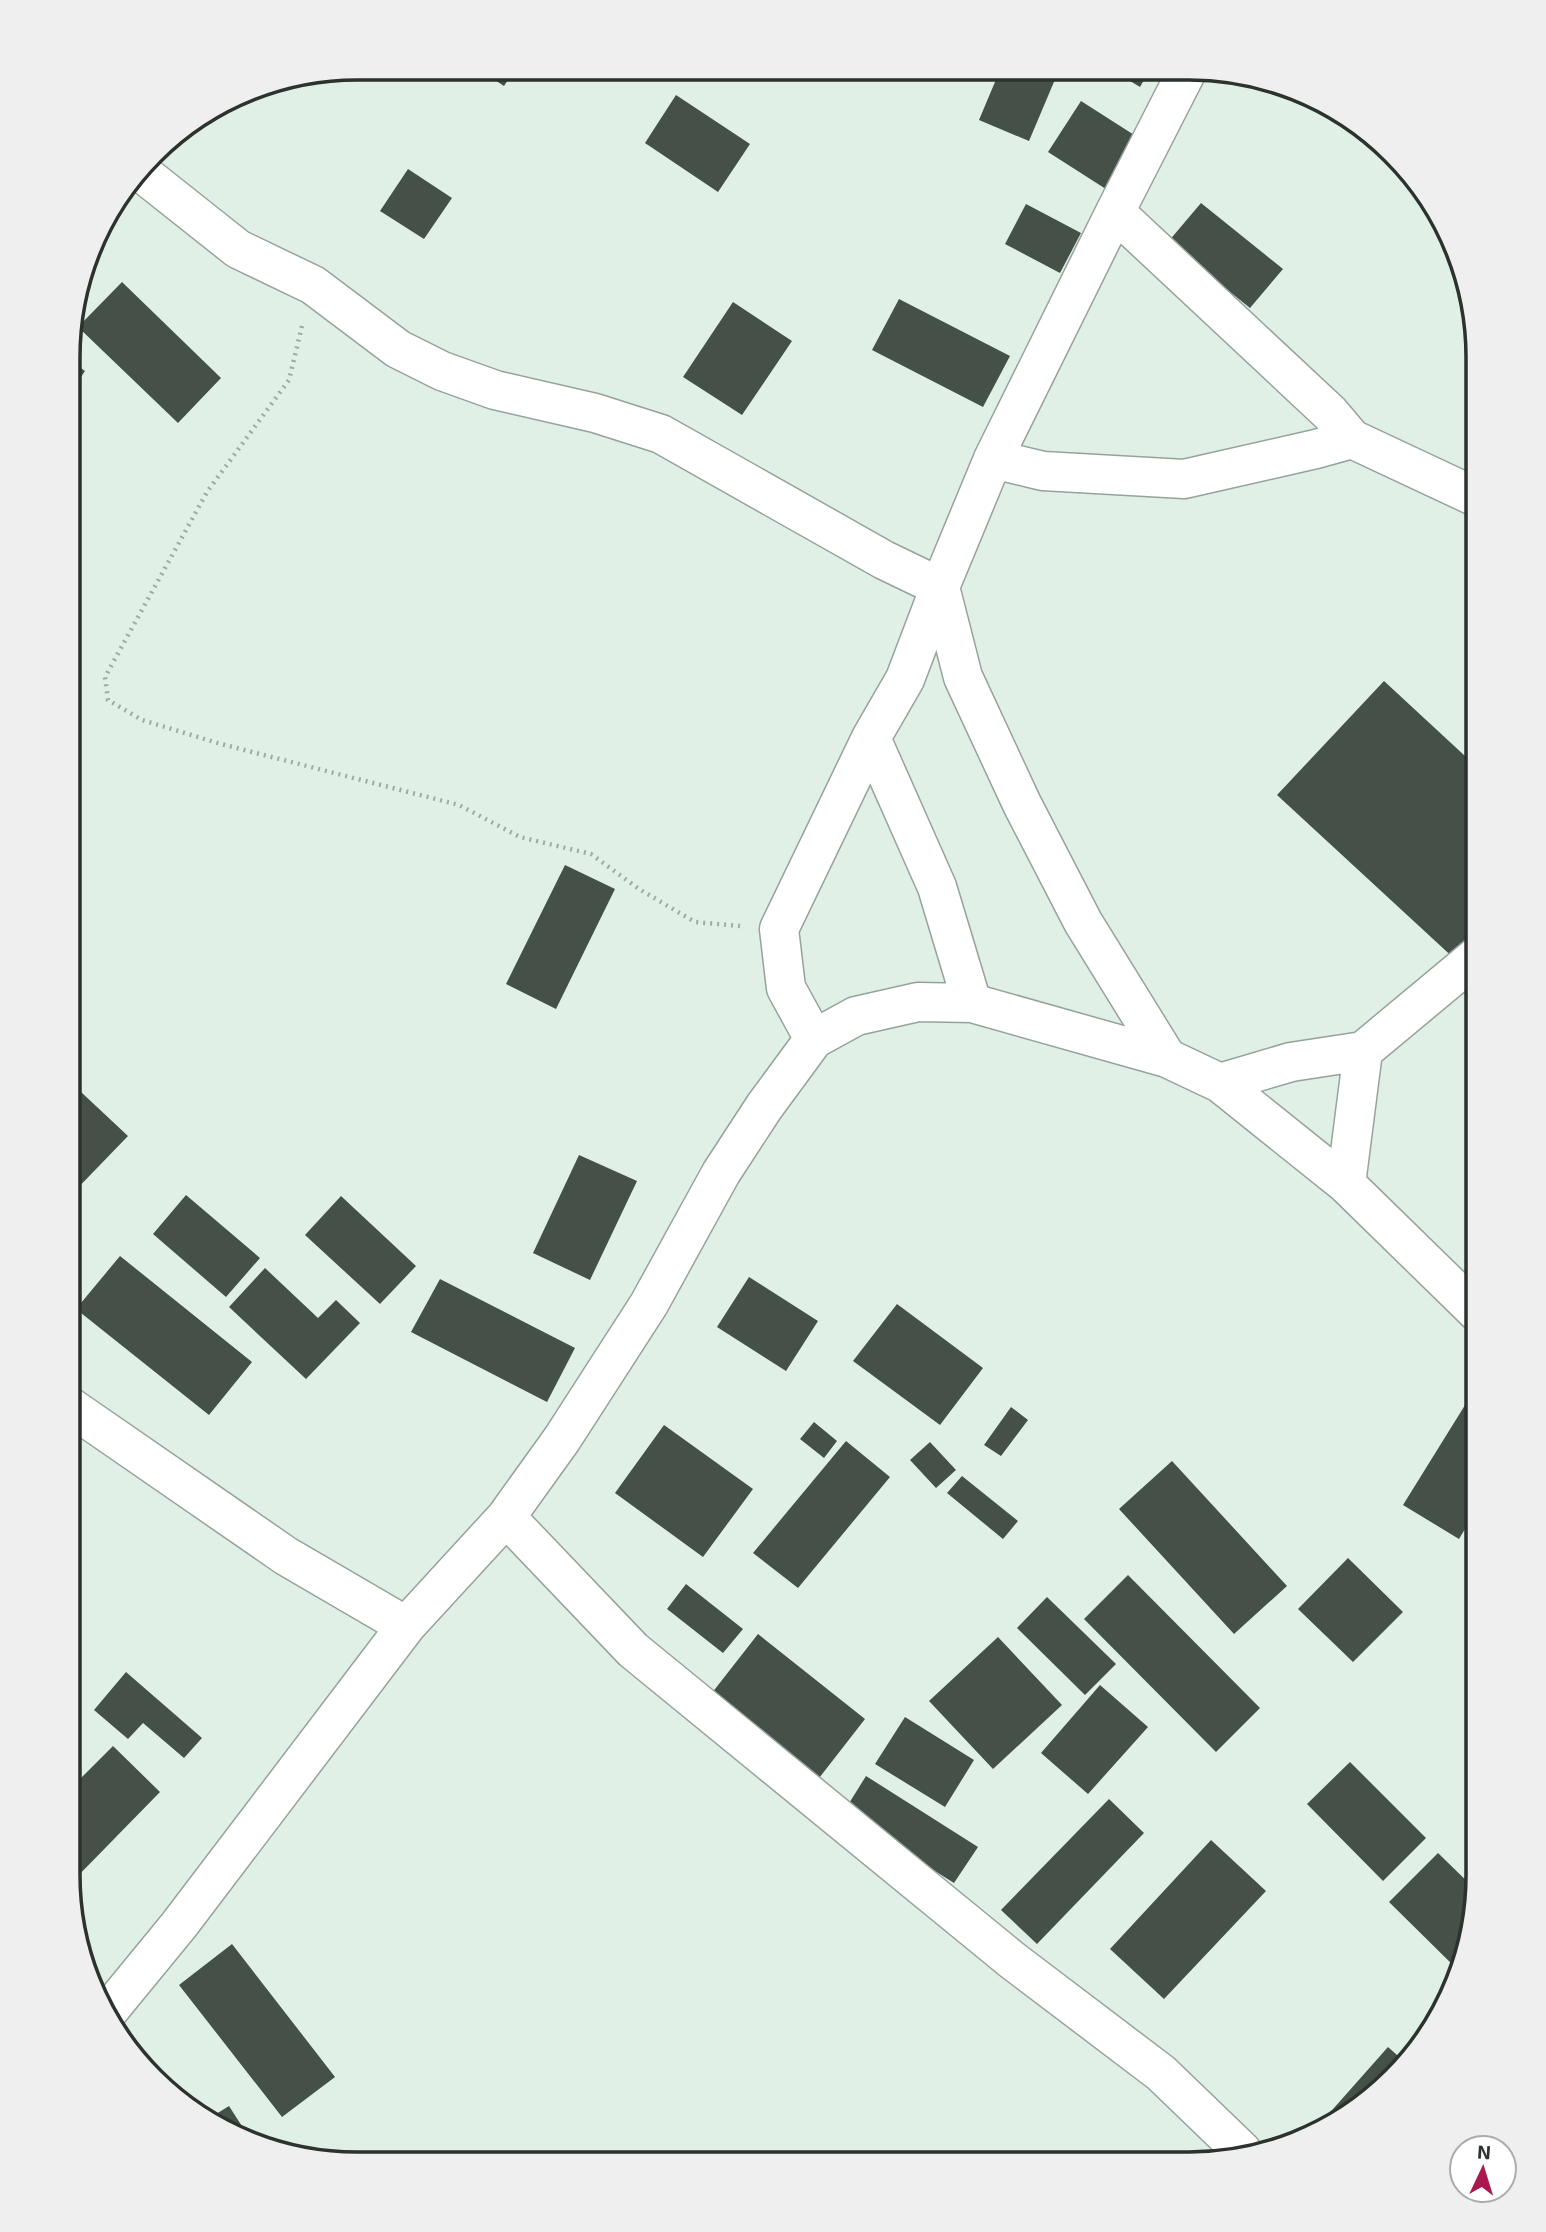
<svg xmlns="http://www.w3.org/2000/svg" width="1546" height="2232" font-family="'Exo 2',sans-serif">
  <rect width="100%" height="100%" fill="#e1f0e6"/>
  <!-- building -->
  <path fill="#445048" d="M478 69H515L504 86Z
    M1000 70H1059L1029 141 979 120Z
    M1112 70 1149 71 1140 87Z
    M676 95 750 144 718 192 645 143Z
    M1081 101 1142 140 1109 191 1048 152Z
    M408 169 452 198 424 239 380 211Z
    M1201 203 1283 269 1250 308 1168 242Z
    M1026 204 1081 233 1060 273 1005 244Z
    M122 282 221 378 178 423 78 327Z
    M899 299 1010 356 983 407 872 350Z
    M733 302 792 341 742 415 683 377Z
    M71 361 85 371 71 392Z
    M1384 681 1478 768 1477 942 1458 962 1277 795Z
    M565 865 615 889 556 1009 506 984Z
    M81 1092 128 1136 69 1197 70 1105Z
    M579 1155 637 1181 590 1280 533 1253Z
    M186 1195 260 1258 226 1297 153 1234Z
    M341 1196 416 1266 380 1304 305 1235Z
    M120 1256 252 1362 209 1415 76 1309Z
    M265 1268 318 1318 336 1300 360 1323 306 1379 229 1307Z
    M749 1277 818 1321 786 1371 717 1327Z
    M440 1279 575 1348 547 1402 411 1332Z
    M897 1304 983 1368 940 1425 853 1361Z
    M1475 1389 1477 1390V1509L1459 1539 1403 1505Z
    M1011 1407 1028 1420 1001 1456 984 1445Z
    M814 1422 837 1441 824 1458 800 1439Z
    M664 1425 753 1489 703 1557 615 1493Z
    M846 1441 890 1477 798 1588 753 1553Z
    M930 1442 956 1470 936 1488 910 1460Z
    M1172 1461 1287 1586 1234 1634 1119 1509Z
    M962 1476 1018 1521 1003 1539 947 1493Z
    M1348 1558 1403 1612 1353 1662 1298 1609Z
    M1128 1575 1260 1708 1216 1752 1084 1619Z
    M686 1584 743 1629 723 1653 667 1609Z
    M1047 1597 1116 1664 1085 1695 1017 1628Z
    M758 1634 865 1719 816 1782 708 1698Z
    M998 1637 1062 1705 993 1769 929 1701Z
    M126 1672 202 1738 184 1758 143 1723 128 1739 94 1710Z
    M1100 1685 1148 1727 1088 1794 1041 1753Z
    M905 1717 974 1760 945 1807 875 1764Z
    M113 1746 160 1792 70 1884 68 1874V1791Z
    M1350 1762 1426 1838 1383 1881 1307 1804Z
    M866 1776 978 1847 954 1883 843 1813Z
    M1109 1799 1144 1833 1037 1944 1001 1910Z
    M1211 1840 1266 1891 1164 1999 1110 1949Z
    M1438 1853 1477 1891 1460 1972 1389 1902Z
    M232 1944 335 2077 282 2117 179 1985Z
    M1388 2047 1405 2062 1379 2092 1322 2130 1318 2126Z
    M229 2106 247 2134 208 2119Z"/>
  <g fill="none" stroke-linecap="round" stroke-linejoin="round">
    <!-- minor casing -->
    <g stroke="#95a39a" stroke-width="41">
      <path id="minor" d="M139 173 146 176 238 249 313 285 398 349 442 371 495 390 595 413 661 434 884 560 940 587 963 677 1022 804 1083 922 1167 1058
        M1115 212 1330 413 1352 439 1478 498
        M993 459 1043 471 1184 479 1316 449 1352 439
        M871 738 937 887 972 1003
        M814 1039 786 988 779 929 871 738 905 679 940 587 993 459 1115 212 1187 71
        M1220 1083 1291 1062 1363 1051 1477 956
        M1346 1184 1363 1051
        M69 1406 286 1556 406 1626
        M506 1517 633 1650 1012 1960 1161 2073 1242 2151
        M106 2014 179 1925 406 1626 506 1517 562 1439 649 1304 721 1173 764 1107 814 1039 856 1016 918 1002 972 1003 1167 1058 1220 1083 1346 1184 1477 1312"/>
    </g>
    <!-- path -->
    <path stroke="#9faaa3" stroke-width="4.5" stroke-dasharray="2 5" stroke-linecap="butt" d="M302 326 289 380 207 492 105 677 108 700 142 720 221 744 459 805 520 837 591 854 639 889 695 922 740 926"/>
    <!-- minor -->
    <use href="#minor" stroke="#fff" stroke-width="38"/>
  </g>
  <!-- crop -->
  <path d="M0 0H1546V2232H0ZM357 80H1189A277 277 0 0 1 1466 357V1875A277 277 0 0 1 1189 2152H357A277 277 0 0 1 80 1875V357A277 277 0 0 1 357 80Z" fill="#eeefee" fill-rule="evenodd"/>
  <path fill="none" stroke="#2c322e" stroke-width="3.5" d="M357 80H1189A277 277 0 0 1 1466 357V1875A277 277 0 0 1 1189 2152H357A277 277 0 0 1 80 1875V357A277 277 0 0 1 357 80Z"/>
  <!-- north arrow -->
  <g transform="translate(1483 2169) rotate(4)"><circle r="33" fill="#ffffff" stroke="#abadab" stroke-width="2"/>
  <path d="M0-5L12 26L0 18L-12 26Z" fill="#aa184f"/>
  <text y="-10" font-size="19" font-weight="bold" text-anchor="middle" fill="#2c322e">N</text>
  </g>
</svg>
